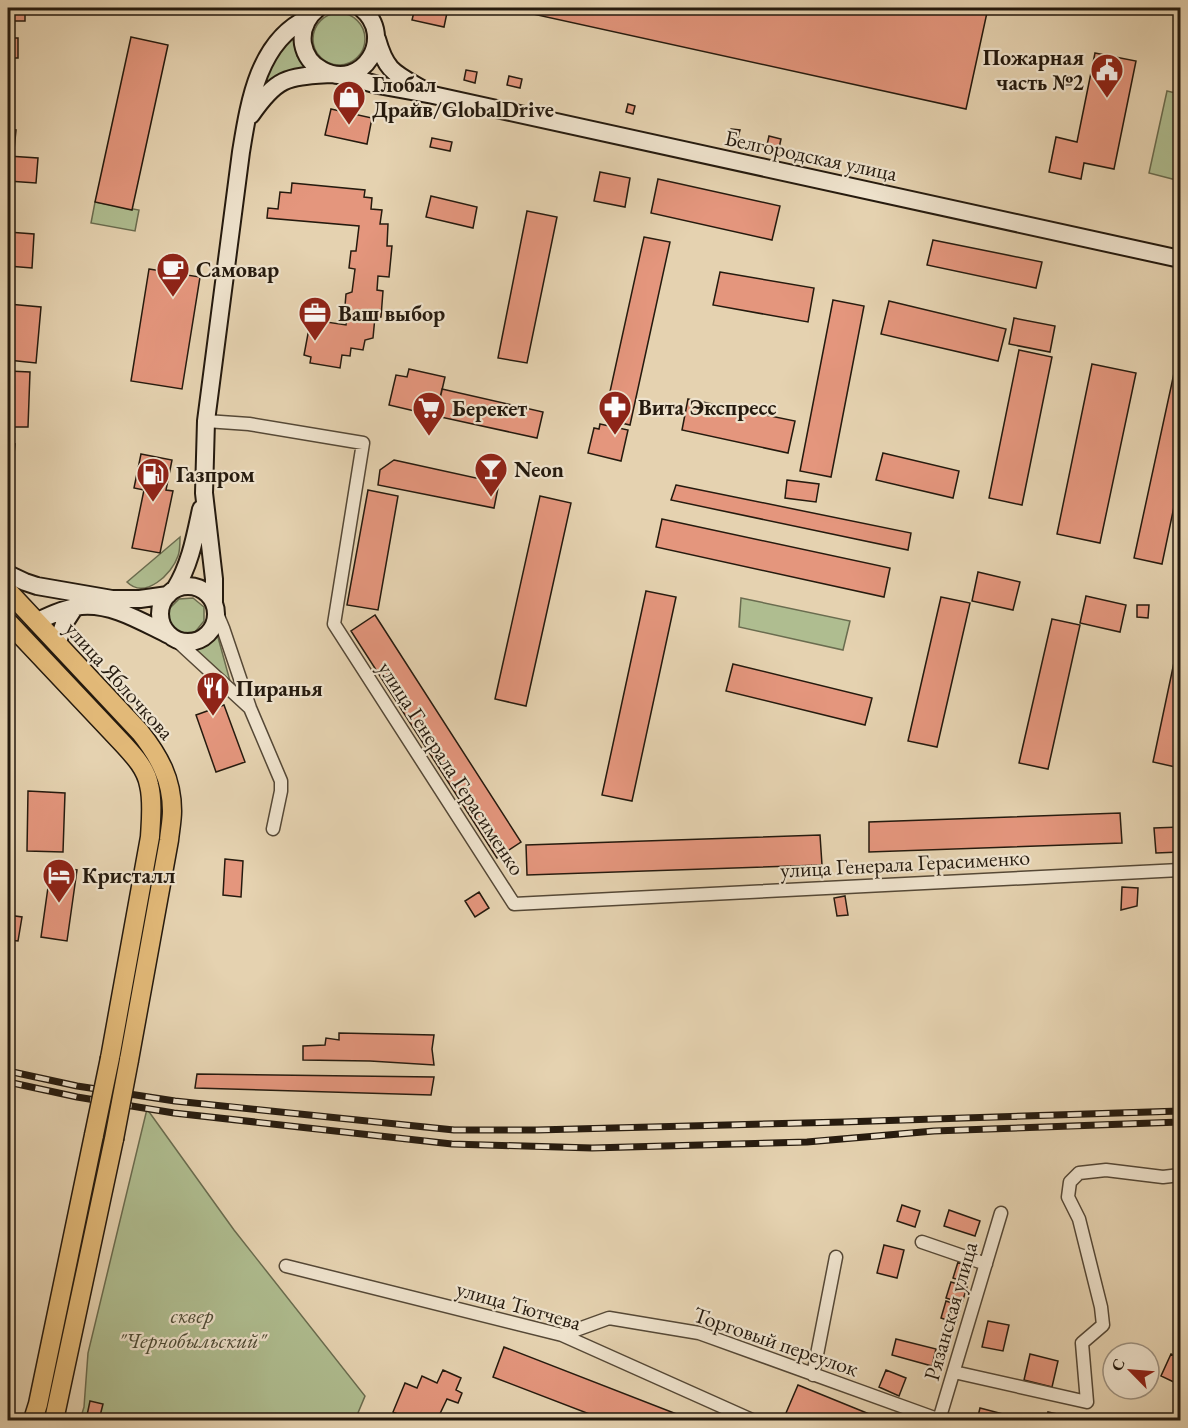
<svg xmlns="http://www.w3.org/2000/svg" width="1188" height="1428" font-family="'EB Garamond',serif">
  <rect width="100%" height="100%" fill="#e5d2b0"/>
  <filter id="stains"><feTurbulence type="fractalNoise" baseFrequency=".00333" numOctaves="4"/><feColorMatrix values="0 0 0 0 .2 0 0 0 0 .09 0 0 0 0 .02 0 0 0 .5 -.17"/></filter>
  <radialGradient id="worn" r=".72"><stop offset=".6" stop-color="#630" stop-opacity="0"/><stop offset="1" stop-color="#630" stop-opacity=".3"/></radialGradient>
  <!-- green -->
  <path fill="#afbd90" stroke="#6a6c4f" stroke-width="1.5" d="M313 39a26 26 0 1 1 52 0a26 26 0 1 1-52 0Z
    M293 36 297 56 308 71 257 94 274 53Z
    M1167 91 1180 94V181L1149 173Z
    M95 202 139 210 135 231 91 223Z
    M180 537C180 543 180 551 178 556 172 574 145 600 127 582Z
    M193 598 204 607V621L195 632 181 633 170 624 169 609 179 599Z
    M741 598 850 621 843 650 739 627Z
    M216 630 230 681 191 648C203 645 209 640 216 630Z
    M147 1109 234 1230 365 1396 355 1420H80L84 1407 88 1353Z"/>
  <!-- building -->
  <path fill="#e4967d" stroke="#251a0e" stroke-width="1.5" d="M8 8H25V21H8Z
    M415 8H448L444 27 412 20Z
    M506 8H988L966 109Z
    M131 37 168 45 132 210 95 202Z
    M8 38H18V58H8Z
    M1095 53 1136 61 1114 169 1084 163 1081 179 1049 172 1056 137 1077 142Z
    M466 70 477 72 475 83 464 80Z
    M509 76 522 79 520 88 507 85Z
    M8 99H14L12 118 8 117Z
    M628 104 635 106 633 114 626 112Z
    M331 109 372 118 367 144 325 135Z
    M8 129 16 130 14 150 8 149Z
    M731 129 740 130 738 137 730 136Z
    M769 136 781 139 779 148 767 145Z
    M432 138 452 142 450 151 430 147Z
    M8 156 38 158 36 183 8 181Z
    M600 172 630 178 625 207 594 201Z
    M658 179 780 206 772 240 651 213Z
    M292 183 365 190 364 197 372 198 371 209 382 210 380 224H388L387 246H392L389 277 378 276 377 290 383 291 381 317H375L373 338 365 340 363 350 351 348 350 356 342 355 340 368 310 363 311 357 304 355 310 323 320 324V321L346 325 349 307 345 306 346 294 352 292 355 269 349 268 351 251H356L359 226 267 218 268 208 278 209 280 192 291 193Z
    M431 196 477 207 473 228 426 217Z
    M527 211 557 217 527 363 498 358Z
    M8 232 34 234 32 268 8 266Z
    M644 237 670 242 630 425 604 419Z
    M933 240 1042 262 1036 288 927 265Z
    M149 269 200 277 182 389 131 381Z
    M720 272 814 288 808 322 713 305Z
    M833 300 864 306 831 477 800 471Z
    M889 301 1006 329 998 361 881 334Z
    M8 304 41 307 36 363 8 360Z
    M1014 318 1055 326 1050 352 1009 344Z
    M1019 350 1052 357 1022 505 989 498Z
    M1092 364 1136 373 1100 543 1057 534Z
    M1176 364 1180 365V478L1162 564 1134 558Z
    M409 369 445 377 436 416 389 405 396 375 407 377Z
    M8 371 30 372 28 427H8Z
    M442 389 543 412 537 438 436 416Z
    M688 399 795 421 788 453 682 430Z
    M600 424 628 430 621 461 588 453 594 428 599 429Z
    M8 443 15 444 12 475H8Z
    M883 453 959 471 953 498 876 480Z
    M141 454 172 460 166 490 173 491 160 553 132 548 144 490 134 488Z
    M394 460 499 483 494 508 378 485 380 470Z
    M787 480 819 484 816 502 785 498Z
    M676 485 911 533 908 550 671 500Z
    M368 490 398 496 378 610 347 605Z
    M540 496 571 503 526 706 495 699Z
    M662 519 890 568 884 597 656 547Z
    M978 572 1020 582 1013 610 972 601Z
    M646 591 676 597 632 801 602 795Z
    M1086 596 1126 605 1120 632 1080 623Z
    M941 597 970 603 937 747 908 741Z
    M1137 605H1149L1148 618 1137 617Z
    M375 615 521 842 497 858 351 631Z
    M1052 619 1080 625 1048 769 1019 763Z
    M1180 634V768L1153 762Z
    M733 664 872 698 865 725 726 691Z
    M224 705 245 762 216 772 196 715Z
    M28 791 65 793 63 852 27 851Z
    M1120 813 1122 843 869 852V822Z
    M1180 827V852L1156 853 1154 828Z
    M820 835 822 865 527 875 526 845Z
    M225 859 243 861 241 897 223 895Z
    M51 866 77 870 67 941 41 937Z
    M1122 887 1138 888 1137 906 1121 910Z
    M479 892 489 908 475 917 465 901Z
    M845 896 848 915 837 916 834 898Z
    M8 915 22 917 18 941 8 940Z
    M339 1033 434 1035 432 1049 434 1065 370 1061 303 1060V1046L325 1045 326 1038 339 1040Z
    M197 1074 434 1077 431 1095 195 1088Z
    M902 1205 920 1211 915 1227 897 1221Z
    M949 1210 980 1221 975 1236 944 1226Z
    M884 1245 904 1250 897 1278 877 1273Z
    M958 1262 972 1267 967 1283 953 1278Z
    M951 1282 967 1287 962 1303 946 1298Z
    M946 1301 961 1306 956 1323 941 1318Z
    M988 1321 1009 1325 1003 1351 982 1347Z
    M896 1339 936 1349 932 1366 892 1355Z
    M504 1347 692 1420H605L493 1377Z
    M1030 1354 1058 1361 1052 1387 1024 1380Z
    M1171 1354 1180 1358V1385L1161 1376Z
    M443 1370 461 1378 456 1390 462 1393 458 1403 447 1399 437 1420H400L402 1416 393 1412 405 1383 417 1388 422 1376 437 1383Z
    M886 1370 906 1378 899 1396 879 1387Z
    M798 1385 884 1420H783Z
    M90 1401 103 1404 99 1420H86Z
    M980 1408 1007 1415 1006 1420H977Z
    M1048 1412 1077 1418V1420H1046Z"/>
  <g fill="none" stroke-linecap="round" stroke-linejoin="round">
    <!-- street casing -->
    <g stroke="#554836" stroke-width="15">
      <path id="street" d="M206 421 249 424 363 443 334 624 514 904 1180 870
        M216 611 223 628 250 708 281 781V791L273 829
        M175 639 250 708
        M922 1242 986 1264
        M286 1266 562 1335 752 1420
        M562 1335 609 1318 699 1333 940 1420
        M954 1372 1087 1402 1082 1343 1103 1325 1101 1307 1079 1219 1068 1197 1070 1182 1079 1173 1106 1170 1163 1177 1180 1175
        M813 1375 836 1257
        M939 1420 1001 1213"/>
    </g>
    <!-- secondary casing -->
    <g stroke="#251a0e" stroke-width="20">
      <path id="secondary" d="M318 8C307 17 301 30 303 44 305 55 312 65 322 70 362 92 397 37 361 8
        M377 39C386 71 394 73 422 89
        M342 75 378 85 433 95 1180 259
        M251 115C278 76 287 77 332 74
        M8 574 25 582 37 586 112 599H140L168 595
        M160 614a28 28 0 1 1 56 0a28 28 0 1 1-56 0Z
        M175 589C190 565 195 537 201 509
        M214 603V579L204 493 206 421 241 152C249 103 258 41 308 18
        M36 622C50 615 65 608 81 606 112 603 142 622 169 635
        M57 644 64 624 75 607"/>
    </g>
    <!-- primary casing -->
    <g stroke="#251a0e" stroke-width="21">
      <path id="primary" d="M8 591 140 732C159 756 172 779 172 811 172 820 170 830 169 840L129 1060
        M8 622 124 745C135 757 146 769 149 785 153 801 151 820 150 837L110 1058
        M33 1420 38 1404 94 1135
        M54 1420 114 1139"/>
    </g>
    <!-- street -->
    <use href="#street" stroke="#eee2cc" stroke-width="12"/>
    <!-- secondary -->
    <use href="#secondary" stroke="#eee2cc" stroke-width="16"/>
    <!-- primary -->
    <use href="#primary" stroke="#e2b978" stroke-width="18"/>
    <!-- rail casing -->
    <g stroke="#251a0e" stroke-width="7">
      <path id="rail" d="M8 1071 77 1086 175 1101 454 1130H537L843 1122 1180 1111
        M8 1082 77 1097 174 1113 452 1144 592 1148 807 1142 934 1131 1180 1122"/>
    </g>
    <!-- rail -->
    <use href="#rail" stroke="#eee2cc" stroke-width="4.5" stroke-dasharray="14" stroke-linecap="butt"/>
    <!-- primary-bridge casing -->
    <g stroke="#251a0e" stroke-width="21" stroke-linecap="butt">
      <path id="primary-bridge" d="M94 1135 110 1058
        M114 1139 129 1060"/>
    </g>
    <!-- primary-bridge -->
    <use href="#primary-bridge" stroke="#e2b978" stroke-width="18"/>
  </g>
  <!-- icons -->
  <defs>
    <g id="civic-pin" transform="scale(1.725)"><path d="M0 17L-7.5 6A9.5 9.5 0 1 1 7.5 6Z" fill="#8f2418" stroke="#eee2cc"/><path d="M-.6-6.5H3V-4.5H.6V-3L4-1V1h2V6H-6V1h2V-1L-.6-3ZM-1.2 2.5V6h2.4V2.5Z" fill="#fff"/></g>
    <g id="shop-pin" transform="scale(1.725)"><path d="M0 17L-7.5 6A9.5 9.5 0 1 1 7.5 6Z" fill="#8f2418" stroke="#eee2cc"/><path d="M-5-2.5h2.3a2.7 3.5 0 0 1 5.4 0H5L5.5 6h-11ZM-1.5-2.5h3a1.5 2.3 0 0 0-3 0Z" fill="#fff"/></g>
    <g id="cafe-pin" transform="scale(1.725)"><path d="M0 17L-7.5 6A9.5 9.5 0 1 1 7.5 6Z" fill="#8f2418" stroke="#eee2cc"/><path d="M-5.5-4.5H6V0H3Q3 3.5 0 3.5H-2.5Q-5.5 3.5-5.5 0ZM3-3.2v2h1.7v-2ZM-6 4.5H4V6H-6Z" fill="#fff"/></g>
    <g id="office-pin" transform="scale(1.725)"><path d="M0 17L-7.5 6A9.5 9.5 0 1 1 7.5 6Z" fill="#8f2418" stroke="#eee2cc"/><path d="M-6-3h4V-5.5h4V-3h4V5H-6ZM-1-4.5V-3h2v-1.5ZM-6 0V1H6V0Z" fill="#fff"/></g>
    <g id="pharmacy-pin" transform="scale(1.725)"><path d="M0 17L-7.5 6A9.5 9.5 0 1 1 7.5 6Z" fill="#8f2418" stroke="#eee2cc"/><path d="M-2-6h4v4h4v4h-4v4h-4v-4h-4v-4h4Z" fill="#fff"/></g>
    <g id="supermarket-pin" transform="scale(1.725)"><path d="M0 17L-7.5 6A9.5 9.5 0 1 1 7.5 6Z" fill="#8f2418" stroke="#eee2cc"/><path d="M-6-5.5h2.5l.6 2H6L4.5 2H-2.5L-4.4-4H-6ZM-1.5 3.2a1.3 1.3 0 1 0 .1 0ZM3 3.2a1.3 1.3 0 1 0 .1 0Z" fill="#fff"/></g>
    <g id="bar-pin" transform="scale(1.725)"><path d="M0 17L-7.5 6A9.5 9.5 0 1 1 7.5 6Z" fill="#8f2418" stroke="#eee2cc"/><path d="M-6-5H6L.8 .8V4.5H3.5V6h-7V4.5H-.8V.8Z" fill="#fff"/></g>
    <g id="fuel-pin" transform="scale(1.725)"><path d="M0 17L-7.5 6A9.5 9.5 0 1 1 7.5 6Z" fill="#8f2418" stroke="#eee2cc"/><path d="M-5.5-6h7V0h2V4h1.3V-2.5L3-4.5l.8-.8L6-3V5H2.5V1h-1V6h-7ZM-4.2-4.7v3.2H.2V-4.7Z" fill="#fff"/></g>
    <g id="restaurant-pin" transform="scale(1.725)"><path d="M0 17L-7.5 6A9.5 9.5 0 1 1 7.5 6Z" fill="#8f2418" stroke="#eee2cc"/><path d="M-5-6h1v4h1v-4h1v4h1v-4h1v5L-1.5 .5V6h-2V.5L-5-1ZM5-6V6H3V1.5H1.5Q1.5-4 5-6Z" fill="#fff"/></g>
    <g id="hotel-pin" transform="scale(1.725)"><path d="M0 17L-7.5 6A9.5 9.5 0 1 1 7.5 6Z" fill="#8f2418" stroke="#eee2cc"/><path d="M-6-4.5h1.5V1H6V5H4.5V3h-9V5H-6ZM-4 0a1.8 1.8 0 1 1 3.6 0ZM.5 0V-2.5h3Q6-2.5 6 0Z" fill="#fff"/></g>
  </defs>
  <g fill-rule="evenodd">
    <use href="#civic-pin" x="1107" y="70"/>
    <use href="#shop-pin" x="349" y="97"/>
    <use href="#cafe-pin" x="173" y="269"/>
    <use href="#office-pin" x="315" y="313"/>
    <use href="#pharmacy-pin" x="615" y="407"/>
    <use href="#supermarket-pin" x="429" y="408"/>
    <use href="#bar-pin" x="491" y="469"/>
    <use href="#fuel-pin" x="153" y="474"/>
    <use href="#restaurant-pin" x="213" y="688"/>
    <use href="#hotel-pin" x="59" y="875"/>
  </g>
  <g text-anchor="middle" stroke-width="4.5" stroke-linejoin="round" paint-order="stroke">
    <!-- poi labels -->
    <g font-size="22" font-weight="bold" fill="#251a0e" stroke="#eee2cc" text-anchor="start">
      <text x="1084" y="65" text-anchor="end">Пожарная<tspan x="1084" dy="25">часть №2</tspan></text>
      <text x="372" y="92">Глобал<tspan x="372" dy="25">Драйв/GlobalDrive</tspan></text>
      <text x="196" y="277">Самовар</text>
      <text x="338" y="321">Ваш выбор</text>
      <text x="638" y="415">Вита Экспресс</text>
      <text x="452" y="416">Берекет</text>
      <text x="514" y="477">Neon</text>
      <text x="176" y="482">Газпром</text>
      <text x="236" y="696">Пиранья</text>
      <text x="82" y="883">Кристалл</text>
    </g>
    <!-- street labels -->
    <g font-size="22" fill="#251a0e" stroke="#eee2cc">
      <text transform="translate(811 155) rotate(12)" y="8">Белгородская улица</text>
      <text transform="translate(120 680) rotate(48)" y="8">улица Яблочкова</text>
      <text transform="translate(452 768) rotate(57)" y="8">улица Генерала Герасименко</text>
      <text transform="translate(905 863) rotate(-3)" y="8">улица Генерала Герасименко</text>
      <text transform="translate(519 1305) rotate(16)" y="8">улица Тютчева</text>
      <text transform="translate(950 1311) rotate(-74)" y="8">Рязанская улица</text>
      <text transform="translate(776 1341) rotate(19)" y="8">Торговый переулок</text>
    </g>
    <!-- park labels -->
    <g font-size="22" font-style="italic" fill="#4e4b35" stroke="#eee2cc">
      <text x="192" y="1323">сквер<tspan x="192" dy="25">"Чернобыльский"</tspan></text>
    </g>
  </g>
  <!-- margin -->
  <rect width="1188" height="1428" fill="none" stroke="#e5d2b0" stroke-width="30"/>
  <rect x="9" y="9" width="1170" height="1410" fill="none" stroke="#251a0e" stroke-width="3"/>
  <rect x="15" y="15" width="1158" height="1398" fill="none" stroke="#251a0e" stroke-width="1.5"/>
  <!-- north arrow -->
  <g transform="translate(1131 1371) rotate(295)"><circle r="28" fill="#eee2cc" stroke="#9e9280" stroke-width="1.5"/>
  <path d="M0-4.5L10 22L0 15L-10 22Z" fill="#8f2418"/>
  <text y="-9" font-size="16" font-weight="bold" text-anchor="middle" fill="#251a0e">С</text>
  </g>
  <rect width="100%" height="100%" filter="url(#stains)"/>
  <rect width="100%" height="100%" fill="url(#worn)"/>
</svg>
